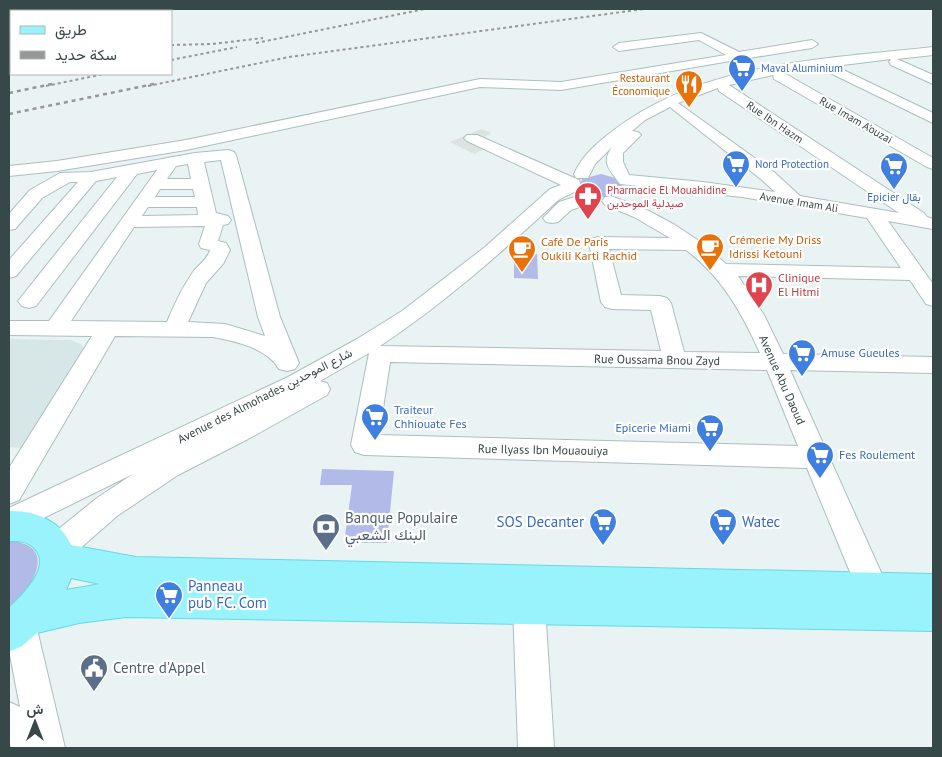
<svg xmlns="http://www.w3.org/2000/svg" width="942" height="757" font-family="'PT Sans',Vazirmatn,sans-serif">
  <rect width="100%" height="100%" fill="#e9f3f4"/>
  <!-- residential -->
  <path fill="#d7e7e8" d="M9 339 71 340 82 345 84 352 24 448 9 447Z"/>
  <!-- green -->
  <path fill="#b2bae8" d="M601 174 615 178 624 187 623 190C612 201 589 199 580 186L582 179Z
    M530 254H537L538 279 514 278V262Z
    M322 469 394 471 387 543H344L352 485H320Z
    M9 541C61 544 31 590 9 610Z"/>
  <!-- parking -->
  <path fill="#dde3e3" d="M481 129 492 133 485 137 497 143 474 154 450 142Z"/>
  <g fill="none" stroke-linecap="round" stroke-linejoin="round">
    <!-- minor casing -->
    <g stroke="#abbfc0" stroke-width="2">
      <path id="minor" d="M701 33 739 52 812 40 818 44 812 48 749 58 748 63 744 64 736 60 561 90 480 87 186 150 57 171 9 176V166L57 161 186 140 480 79 561 82 726 55 699 40 619 51 613 47 619 43Z
        M933 47V55L897 59 933 75V84L891 65 889 62 891 59 835 66 933 113V123L828 72 827 69 828 66 784 73 933 158V169L927 167 774 79 773 75 729 85 924 213 927 217 933 219V229L888 221 933 284V306L926 304 910 280 738 276 764 315 783 354 933 357V373L790 370 889 590 884 601 873 605 862 601 807 468 364 455 355 452 351 445 369 353 320 381 327 383 330 389 327 395 248 439 178 475 117 516 67 560 56 564 45 560 41 550 45 540 97 498 133 474 9 535V508L288 377 357 339 402 311 485 247 550 189 561 185 467 141 464 138 467 135H477L579 180 581 186C576 194 563 195 556 202 500 254 443 304 380 346L661 351 651 310 612 309 605 307 601 302 589 243 591 239 598 237 670 238 634 217 605 205 602 201 605 197 611 196 647 210 675 225 702 243 726 264 901 268 867 218 742 197 620 184C611 171 600 163 612 147L595 164 588 178H576L574 174C582 155 598 142 614 130 703 62 826 59 933 47ZM718 88 719 91 899 213 800 196 774 172 678 103ZM670 107 762 180 775 192 703 182 629 175 623 162V153L641 135 638 132 632 131 645 120ZM609 249 686 250C722 277 742 313 760 353L684 352 671 303 667 298 660 296 621 295ZM390 362 767 370 798 446 379 435Z
        M228 150 234 152 236 155 280 317 299 363 295 369 287 371 279 369C267 348 235 341 213 337L115 336 19 500 9 504V468L92 336 9 335V321H49L157 170 137 174 36 306 29 308 22 306 18 301 22 296 117 177 96 181 16 276 9 278V260L78 182H70L42 198 15 229 9 230V214L30 190 60 173 91 172 195 153ZM221 160 258 317 265 336 225 324 188 322 206 283 223 264 230 250 226 243 218 241 223 225 228 224 231 220 228 216 216 213 204 162ZM188 164 191 179H167L176 166ZM160 189H193L195 197H155ZM148 207H197L198 215 142 216ZM205 226 199 244 201 248 210 250C207 260 199 264 193 272 182 288 174 305 167 322L71 321 134 227Z
        M587 193 593 194 596 198 593 202 571 210 558 222 552 223 546 222 543 218 559 202Z
        M529 590 540 595 545 606 554 748H518L513 606 518 595Z
        M20 609 31 614 36 625 65 748H13L9 745V702L20 707 9 650V613Z"/>
    </g>
    <!-- major casing -->
    <g stroke="#68d8e3" stroke-width="2">
      <path id="major" d="M9 511C35 510 61 521 71 545L136 557 933 574V631L126 617 79 623 37 633 22 646 9 652V608C22 595 53 566 34 548 27 541 19 541 9 541ZM71 578 100 584 66 590Z"/>
    </g>
    <!-- minor -->
    <use href="#minor" fill="#fff" fill-rule="evenodd"/>
    <!-- major -->
    <use href="#major" fill="#99f3fd" fill-rule="evenodd"/>
    <!-- rail-far1 -->
    <path stroke="#979797" stroke-width="2" stroke-dasharray="3 3" stroke-linecap="butt" d="M9 18 11 19
      M256 43 425 9
      M171 45 212 44 263 38
      M171 60 237 47
      M46 86 104 74
      M148 86 289 57 644 9"/>
    <!-- rail -->
    <path stroke="#979797" stroke-width="2.5" stroke-dasharray="4 4" stroke-linecap="butt" d="M9 93 52 84
      M9 114 154 84"/>
  </g>
  <!-- icons -->
  <defs>
    <g id="supermarket-pin" transform="scale(1.4375)"><path d="M0 17L-7.5 6A9.5 9.5 0 1 1 7.5 6Z" fill="#3f7fe0" stroke="#fff"/><path d="M-6-5.5h2.5l.6 2H6L4.5 2H-2.5L-4.4-4H-6ZM-1.5 3.2a1.3 1.3 0 1 0 .1 0ZM3 3.2a1.3 1.3 0 1 0 .1 0Z" fill="#fff"/></g>
    <g id="restaurant-pin" transform="scale(1.4375)"><path d="M0 17L-7.5 6A9.5 9.5 0 1 1 7.5 6Z" fill="#e8710a" stroke="#fff"/><path d="M-5-6h1v4h1v-4h1v4h1v-4h1v5L-1.5 .5V6h-2V.5L-5-1ZM5-6V6H3V1.5H1.5Q1.5-4 5-6Z" fill="#fff"/></g>
    <g id="pharmacy-pin" transform="scale(1.4375)"><path d="M0 17L-7.5 6A9.5 9.5 0 1 1 7.5 6Z" fill="#e0444e" stroke="#fff"/><path d="M-2-6h4v4h4v4h-4v4h-4v-4h-4v-4h4Z" fill="#fff"/></g>
    <g id="cafe-pin" transform="scale(1.4375)"><path d="M0 17L-7.5 6A9.5 9.5 0 1 1 7.5 6Z" fill="#e8710a" stroke="#fff"/><path d="M-5.5-4.5H6V0H3Q3 3.5 0 3.5H-2.5Q-5.5 3.5-5.5 0ZM3-3.2v2h1.7v-2ZM-6 4.5H4V6H-6Z" fill="#fff"/></g>
    <g id="hospital-pin" transform="scale(1.4375)"><path d="M0 17L-7.5 6A9.5 9.5 0 1 1 7.5 6Z" fill="#e0444e" stroke="#fff"/><path d="M-5-5h3v3.5h4V-5h3V5h-3V1.5h-4V5h-3Z" fill="#fff"/></g>
    <g id="bank-pin" transform="scale(1.4375)"><path d="M0 17L-7.5 6A9.5 9.5 0 1 1 7.5 6Z" fill="#5c6f8a" stroke="#fff"/><path d="M-6-4H6V4H-6ZM0-2.3a2.3 2.3 0 1 0 0 4.6a2.3 2.3 0 1 0 0-4.6Z" fill="#fff"/></g>
    <g id="civic-pin" transform="scale(1.4375)"><path d="M0 17L-7.5 6A9.5 9.5 0 1 1 7.5 6Z" fill="#5c6f8a" stroke="#fff"/><path d="M-.6-6.5H3V-4.5H.6V-3L4-1V1h2V6H-6V1h2V-1L-.6-3ZM-1.2 2.5V6h2.4V2.5Z" fill="#fff"/></g>
  </defs>
  <g fill-rule="evenodd">
    <use href="#supermarket-pin" x="742" y="68"/>
    <use href="#restaurant-pin" x="689" y="84"/>
    <use href="#supermarket-pin" x="736" y="164"/>
    <use href="#supermarket-pin" x="894" y="166"/>
    <use href="#pharmacy-pin" x="588" y="196"/>
    <use href="#cafe-pin" x="710" y="247"/>
    <use href="#cafe-pin" x="522" y="249"/>
    <use href="#hospital-pin" x="759" y="285"/>
    <use href="#supermarket-pin" x="802" y="353"/>
    <use href="#supermarket-pin" x="375" y="417"/>
    <use href="#supermarket-pin" x="710" y="428"/>
    <use href="#supermarket-pin" x="820" y="455"/>
    <use href="#supermarket-pin" x="603" y="522"/>
    <use href="#supermarket-pin" x="723" y="522"/>
    <use href="#bank-pin" x="326" y="527"/>
    <use href="#supermarket-pin" x="169" y="595"/>
    <use href="#civic-pin" x="94" y="668"/>
  </g>
  <g text-anchor="middle" stroke-width="4.5" stroke-linejoin="round" paint-order="stroke">
    <!-- far-shop labels -->
    <g font-size="11" fill="#366cbe" stroke="#fff" text-anchor="start">
      <text x="761" y="72">Maval Aluminium</text>
      <text x="755" y="168">Nord Protection</text>
      <text x="894" y="201" text-anchor="middle">Epicier بقال</text>
    </g>
    <!-- far-food labels -->
    <g font-size="11" fill="#c56008" stroke="#fff" text-anchor="end">
      <text x="670" y="82">Restaurant<tspan x="670" dy="13">Économique</tspan></text>
    </g>
    <!-- far-street labels -->
    <g font-size="11" fill="#374848" stroke="#fff">
      <text transform="translate(856 120) rotate(30)" y="4">Rue Imam A'ouzai</text>
      <text transform="translate(775 122) rotate(34)" y="4">Rue Ibn Hazm</text>
      <text transform="translate(799 202) rotate(9)" y="4">Avenue Imam Ali</text>
    </g>
    <!-- far-health labels -->
    <g font-size="11" fill="#be3a42" stroke="#fff" text-anchor="start">
      <text x="607" y="194">Pharmacie El Mouahidine<tspan x="607" dy="13">صيدلية الموحدين</tspan></text>
    </g>
    <!-- food labels -->
    <g font-size="12" fill="#c56008" stroke="#fff" text-anchor="start">
      <text x="729" y="244">Crémerie My Driss<tspan x="729" dy="14">Idrissi Ketouni</tspan></text>
      <text x="541" y="246">Café De Paris<tspan x="541" dy="14">Oukili Karti Rachid</tspan></text>
    </g>
    <!-- health labels -->
    <g font-size="12" fill="#be3a42" stroke="#fff" text-anchor="start">
      <text x="778" y="282">Clinique<tspan x="778" dy="14">El Hitmi</tspan></text>
    </g>
    <!-- shop labels -->
    <g font-size="12" fill="#366cbe" stroke="#fff" text-anchor="start">
      <text x="821" y="357">Amuse Gueules</text>
      <text x="394" y="414">Traiteur<tspan x="394" dy="14">Chhiouate Fes</tspan></text>
      <text x="691" y="432" text-anchor="end">Epicerie Miami</text>
      <text x="839" y="459">Fes Roulement</text>
    </g>
    <!-- street labels -->
    <g font-size="12" fill="#374848" stroke="#fff">
      <text transform="translate(657 360) rotate(1)" y="4">Rue Oussama Bnou Zayd</text>
      <text transform="translate(782 380) rotate(66)" y="4">Avenue Abu Daoud</text>
      <text transform="translate(265 396) rotate(-27)" y="4">Avenue des Almohades شارع الموحدين</text>
      <text transform="translate(543 450) rotate(1)" y="4">Rue Ilyass Ibn Mouaouiya</text>
    </g>
    <!-- near-service labels -->
    <g font-size="15" fill="#4e5e75" stroke="#fff" text-anchor="start">
      <text x="345" y="523">Banque Populaire<tspan x="345" dy="17">البنك الشعبي</tspan></text>
      <text x="113" y="673">Centre d'Appel</text>
    </g>
    <!-- near-shop labels -->
    <g font-size="15" fill="#366cbe" stroke="#fff" text-anchor="start">
      <text x="584" y="527" text-anchor="end">SOS Decanter</text>
      <text x="742" y="527">Watec</text>
      <text x="188" y="591">Panneau<tspan x="188" dy="17">pub FC. Com</tspan></text>
    </g>
  </g>
  <!-- border -->
  <rect width="942" height="757" fill="none" stroke="#374848" stroke-width="20"/>
  <!-- legend -->
  <rect x="10" y="10" width="162" height="65" fill="#ffffff" stroke="#afb6b6"/>
  <rect x="20" y="26" width="25" height="8" fill="#99f3fd" stroke="#afb6b6"/>
  <text x="55" y="35" font-size="15" fill="#374848">طريق</text>
  <rect x="20" y="51" width="25" height="8" fill="#979797" stroke="#afb6b6"/>
  <text x="55" y="60" font-size="15" fill="#374848">سكة حديد</text>
  <!-- north arrow -->
  <g transform="translate(35 722)" stroke="#ffffff" stroke-width="4" paint-order="stroke">
  <path d="M0-4L9 19L0 12L-9 19Z" fill="#374848"/>
  <text y="-8" font-size="14" font-weight="bold" text-anchor="middle" fill="#374848">ش</text>
  </g>
</svg>
